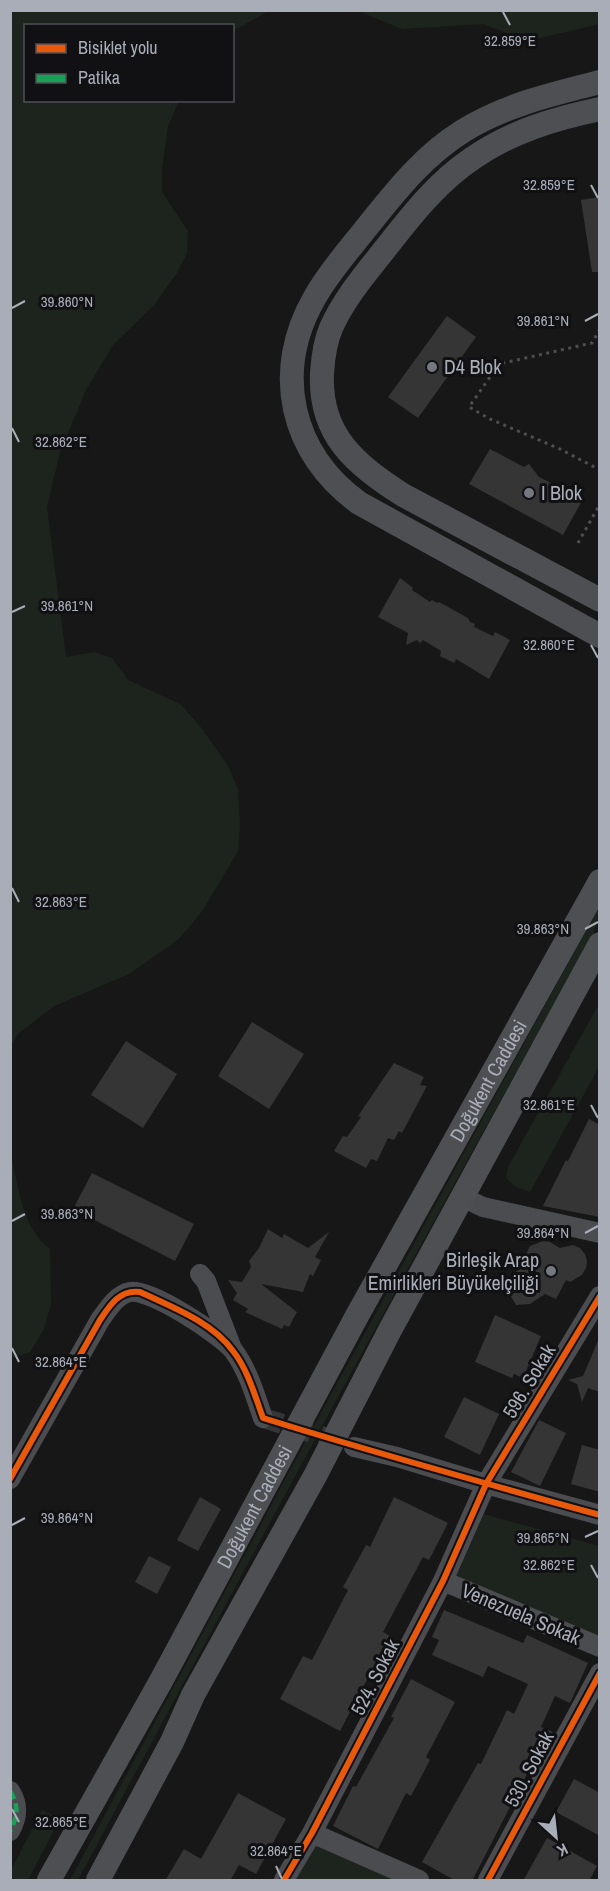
<svg xmlns="http://www.w3.org/2000/svg" width="610" height="1891" font-family="'Archivo Narrow',sans-serif">
  <rect width="100%" height="100%" fill="#171717"/>
  <!-- green -->
  <path fill="#1d241e" d="M11 10 269 11 233 31 232 26H26V100L179 101 168 126 162 169V192L188 231 187 253 177 273 154 305 113 345 86 390 60 452 47 507 66 657 94 652 112 658 128 680 180 704 200 726 228 766 238 789 240 825 238 851 203 910 179 939 129 974 54 1006 18 1034 11 1046Z
    M358 11H599V24L532 40 512 35 483 24 402 29Z
    M599 907V915L593 935C417 1248 247 1564 78 1880H70L316 1422Z
    M599 1004V1067L530 1192 514 1186 506 1178 508 1167Z
    M10 1151C18 1183 21 1228 50 1249L51 1304 44 1329 30 1352 11 1358Z
    M484 1514 599 1546V1637L456 1577Z
    M42 1810 60 1819 28 1880H11V1870Z
    M312 1833 419 1880H284Z"/>
  <!-- building -->
  <path fill="#353536" d="M600 197V272H592L581 200Z
    M447 316 476 337 418 418 388 397Z
    M490 449 524 467 529 464 539 477 583 499 563 535 469 484Z
    M400 578 413 588 412 590 430 602 432 600 437 603 439 602 468 618 470 622 475 624 474 627 493 636 495 632 510 640 489 679 456 659 454 663 440 656 441 651 423 640 420 643 417 640 406 645 408 633 378 617Z
    M252 1022 304 1054 269 1109 218 1076Z
    M126 1041 177 1074 143 1128 91 1095Z
    M394 1063 424 1077 420 1085 427 1086 402 1133 399 1131 394 1140 388 1138 377 1161 371 1159 366 1168 334 1151 343 1136 347 1137 361 1117 358 1116Z
    M589 1119 600 1125V1217L543 1206 566 1160 568 1161Z
    M92 1173 194 1224 175 1261 73 1209Z
    M268 1229 282 1238 284 1234 308 1248 329 1232 315 1257 321 1260 313 1276 310 1274 303 1292 261 1284 297 1312 289 1327 284 1325 282 1329 245 1312 248 1309 233 1300 237 1293 228 1280 242 1282 251 1267 249 1261 259 1248Z
    M543 1241 550 1242 560 1248 573 1245 580 1248 585 1254 587 1261 586 1268 582 1275 570 1282 566 1280 556 1299 545 1294 530 1304 516 1305 509 1293V1279L514 1273 525 1265 524 1258 530 1246Z
    M495 1315 541 1336 523 1378 514 1374 512 1378 475 1362Z
    M600 1336V1392L588 1388 582 1402 577 1384 568 1380 583 1376Z
    M464 1397 499 1414 480 1455 444 1437Z
    M539 1420 566 1433 540 1486 511 1472Z
    M582 1445 600 1450V1492L571 1484Z
    M200 1497 221 1509 198 1551 177 1540Z
    M394 1497 448 1523 429 1560 423 1557 383 1632 390 1636 340 1731 280 1699 303 1656 312 1660 348 1590 343 1587 366 1545 370 1547Z
    M149 1556 171 1567 157 1594 135 1582Z
    M444 1610 523 1643 527 1635 588 1663 570 1703 555 1696 541 1727 553 1732 533 1772 529 1770 472 1881H456L422 1862 478 1763 481 1764 507 1710 514 1714 528 1684 488 1666 483 1677 432 1655 439 1640 432 1637Z
    M411 1679 455 1702 426 1757 430 1760 411 1796 406 1793 378 1849 333 1826 353 1786 356 1787 394 1718 391 1717Z
    M574 1779 600 1793V1836L556 1812Z
    M238 1793 286 1819 256 1874 239 1865 230 1881H165L184 1849 201 1859Z
    M547 1838 597 1866 589 1881H523Z"/>
  <g fill="none" stroke-linecap="round" stroke-linejoin="round">
    <!-- minor-tunnel -->
    <path stroke="#343537" stroke-width="20" stroke-dasharray="20 10" stroke-linecap="butt" d="M263 1418 347 1444"/>
    <!-- path -->
    <path stroke="#4d4e52" stroke-width="3" stroke-dasharray="3 4.5" stroke-linecap="butt" d="M600 329 592 343 499 364 469 407 490 419 560 449 600 470
      M600 398V404
      M578 543 600 504"/>
    <!-- minor -->
    <path stroke="#4b4c50" stroke-width="20" d="M462 1197 483 1207 600 1233
      M200 1274 206 1281 231 1346
      M354 1447 397 1457 486 1484 600 1515
      M10 1479 100 1320C108 1309 116 1295 130 1292 149 1288 220 1334 233 1350 248 1370 255 1395 263 1418
      M443 1581 600 1647
      M10 1791C19 1805 18 1817 10 1831
      M312 1833 419 1880
      M284 1880 312 1833 443 1581 486 1484 600 1296
      M488 1880 600 1673"/>
    <!-- major -->
    <g stroke="#4d4f52" stroke-width="24">
      <path d="M600 82C552 94 505 105 463 131 423 156 396 191 367 227 349 250 329 272 315 297 272 371 290 453 359 503L600 636"/>
      <path d="M600 109C553 119 513 131 473 158 437 182 411 216 385 249 365 274 344 299 331 328 325 342 323 358 322 373 319 435 355 464 403 495L600 600"/>
      <path id="s1" d="M49 1880 161 1681 358 1314 600 881"/>
      <path d="M98 1880 172 1742 193 1695 315 1476 390 1330 600 944"/>
    </g>
    <!-- quiet -->
    <path stroke="#1a9f57" stroke-width="4.5" stroke-dasharray="9 4.5" stroke-linecap="butt" d="M10 1791C19 1805 18 1817 10 1831"/>
    <!-- cycleway casing -->
    <g stroke="#111113" stroke-width="10">
      <path id="cycleway" d="M10 1479 100 1320C110 1305 120 1289 140 1292 172 1307 212 1322 233 1351 248 1370 255 1396 263 1418 375 1453 487 1484 600 1515
        M284 1880 312 1833 443 1581 486 1484 600 1296
        M488 1880 600 1673"/>
    </g>
    <!-- cycleway -->
    <use href="#cycleway" stroke="#e8590c" stroke-width="6"/>
  </g>
  <!-- ticks -->
  <path fill="none" stroke="#a8adb8" stroke-width="2" d="M503 12 510 25M591 185 598 198M12 308 25 301M585 321 598 314M12 428 19 442M12 612 25 606M591 645 598 658M12 888 19 902M585 929 598 922M591 1105 598 1118M12 1221 25 1214M585 1233 598 1226M12 1348 19 1362M12 1525 25 1518M585 1537 598 1531M591 1565 598 1578M12 1809 19 1822M276 1866 282 1879"/>
  <!-- markers -->
  <g fill="#757880" stroke="#111113" stroke-width="2">
    <circle cx="432" cy="367" r="6"/>
    <circle cx="529" cy="493" r="6"/>
    <circle cx="551" cy="1271" r="6"/>
  </g>
  <g text-anchor="middle" stroke-width="6" stroke-linejoin="round" paint-order="stroke">
    <!-- poi labels -->
    <g font-size="20" fill="#a8adb8" stroke="#111113" text-anchor="start">
      <text x="444" y="374">D4 Blok</text>
      <text x="541" y="500">I Blok</text>
      <text x="539" y="1267" text-anchor="end">Birleşik Arap<tspan x="539" dy="23">Emirlikleri Büyükelçiliği</tspan></text>
    </g>
    <!-- street labels -->
    <g font-size="20" fill="#a8adb8" stroke="#111113">
      <text dy="7" stroke="none"><textPath href="#s1" startOffset="912">Doğukent Caddesi</textPath></text>
      <text transform="translate(529 1381) rotate(-59)" y="7">596. Sokak</text>
      <text dy="7" stroke="none"><textPath href="#s1" startOffset="426">Doğukent Caddesi</textPath></text>
      <text transform="translate(521 1614) rotate(23)" y="7">Venezuela Sokak</text>
      <text transform="translate(375 1677) rotate(-63)" y="7">524. Sokak</text>
      <text transform="translate(529 1769) rotate(-62)" y="7">530. Sokak</text>
    </g>
  </g>
  <g font-size="15" text-anchor="middle" fill="#a8adb8" stroke="#111113" stroke-width="6" stroke-linejoin="round" paint-order="stroke">
    <text x="510" y="46">32.859°E</text>
    <text x="549" y="190">32.859°E</text>
    <text x="67" y="307">39.860°N</text>
    <text x="543" y="326">39.861°N</text>
    <text x="61" y="447">32.862°E</text>
    <text x="67" y="611">39.861°N</text>
    <text x="549" y="650">32.860°E</text>
    <text x="61" y="907">32.863°E</text>
    <text x="543" y="934">39.863°N</text>
    <text x="549" y="1110">32.861°E</text>
    <text x="67" y="1219">39.863°N</text>
    <text x="543" y="1238">39.864°N</text>
    <text x="61" y="1367">32.864°E</text>
    <text x="67" y="1523">39.864°N</text>
    <text x="543" y="1543">39.865°N</text>
    <text x="549" y="1570">32.862°E</text>
    <text x="61" y="1827">32.865°E</text>
    <text x="276" y="1856">32.864°E</text>
  </g>
  <!-- border -->
  <rect width="610" height="1891" fill="none" stroke="#a8adb8" stroke-width="24"/>
  <!-- legend -->
  <rect x="24" y="24" width="210" height="78" fill="#111113" stroke="#4d4f55" stroke-width="1.5"/>
  <rect x="36" y="44" width="30" height="9" fill="#e8590c" stroke="#4d4f55" stroke-width="1.5"/>
  <text x="78" y="54" font-size="18" fill="#a8adb8">Bisiklet yolu</text>
  <rect x="36" y="74" width="30" height="9" fill="#1a9f57" stroke="#4d4f55" stroke-width="1.5"/>
  <text x="78" y="84" font-size="18" fill="#a8adb8">Patika</text>
  <!-- north arrow -->
  <g transform="translate(556 1837) rotate(153)" stroke="#111113" stroke-width="4.5" paint-order="stroke">
  <path d="M0-4.5L10 22L0 15L-10 22Z" fill="#a8adb8"/>
  <text y="-9" font-size="16" font-weight="bold" text-anchor="middle" fill="#a8adb8">K</text>
  </g>
</svg>
